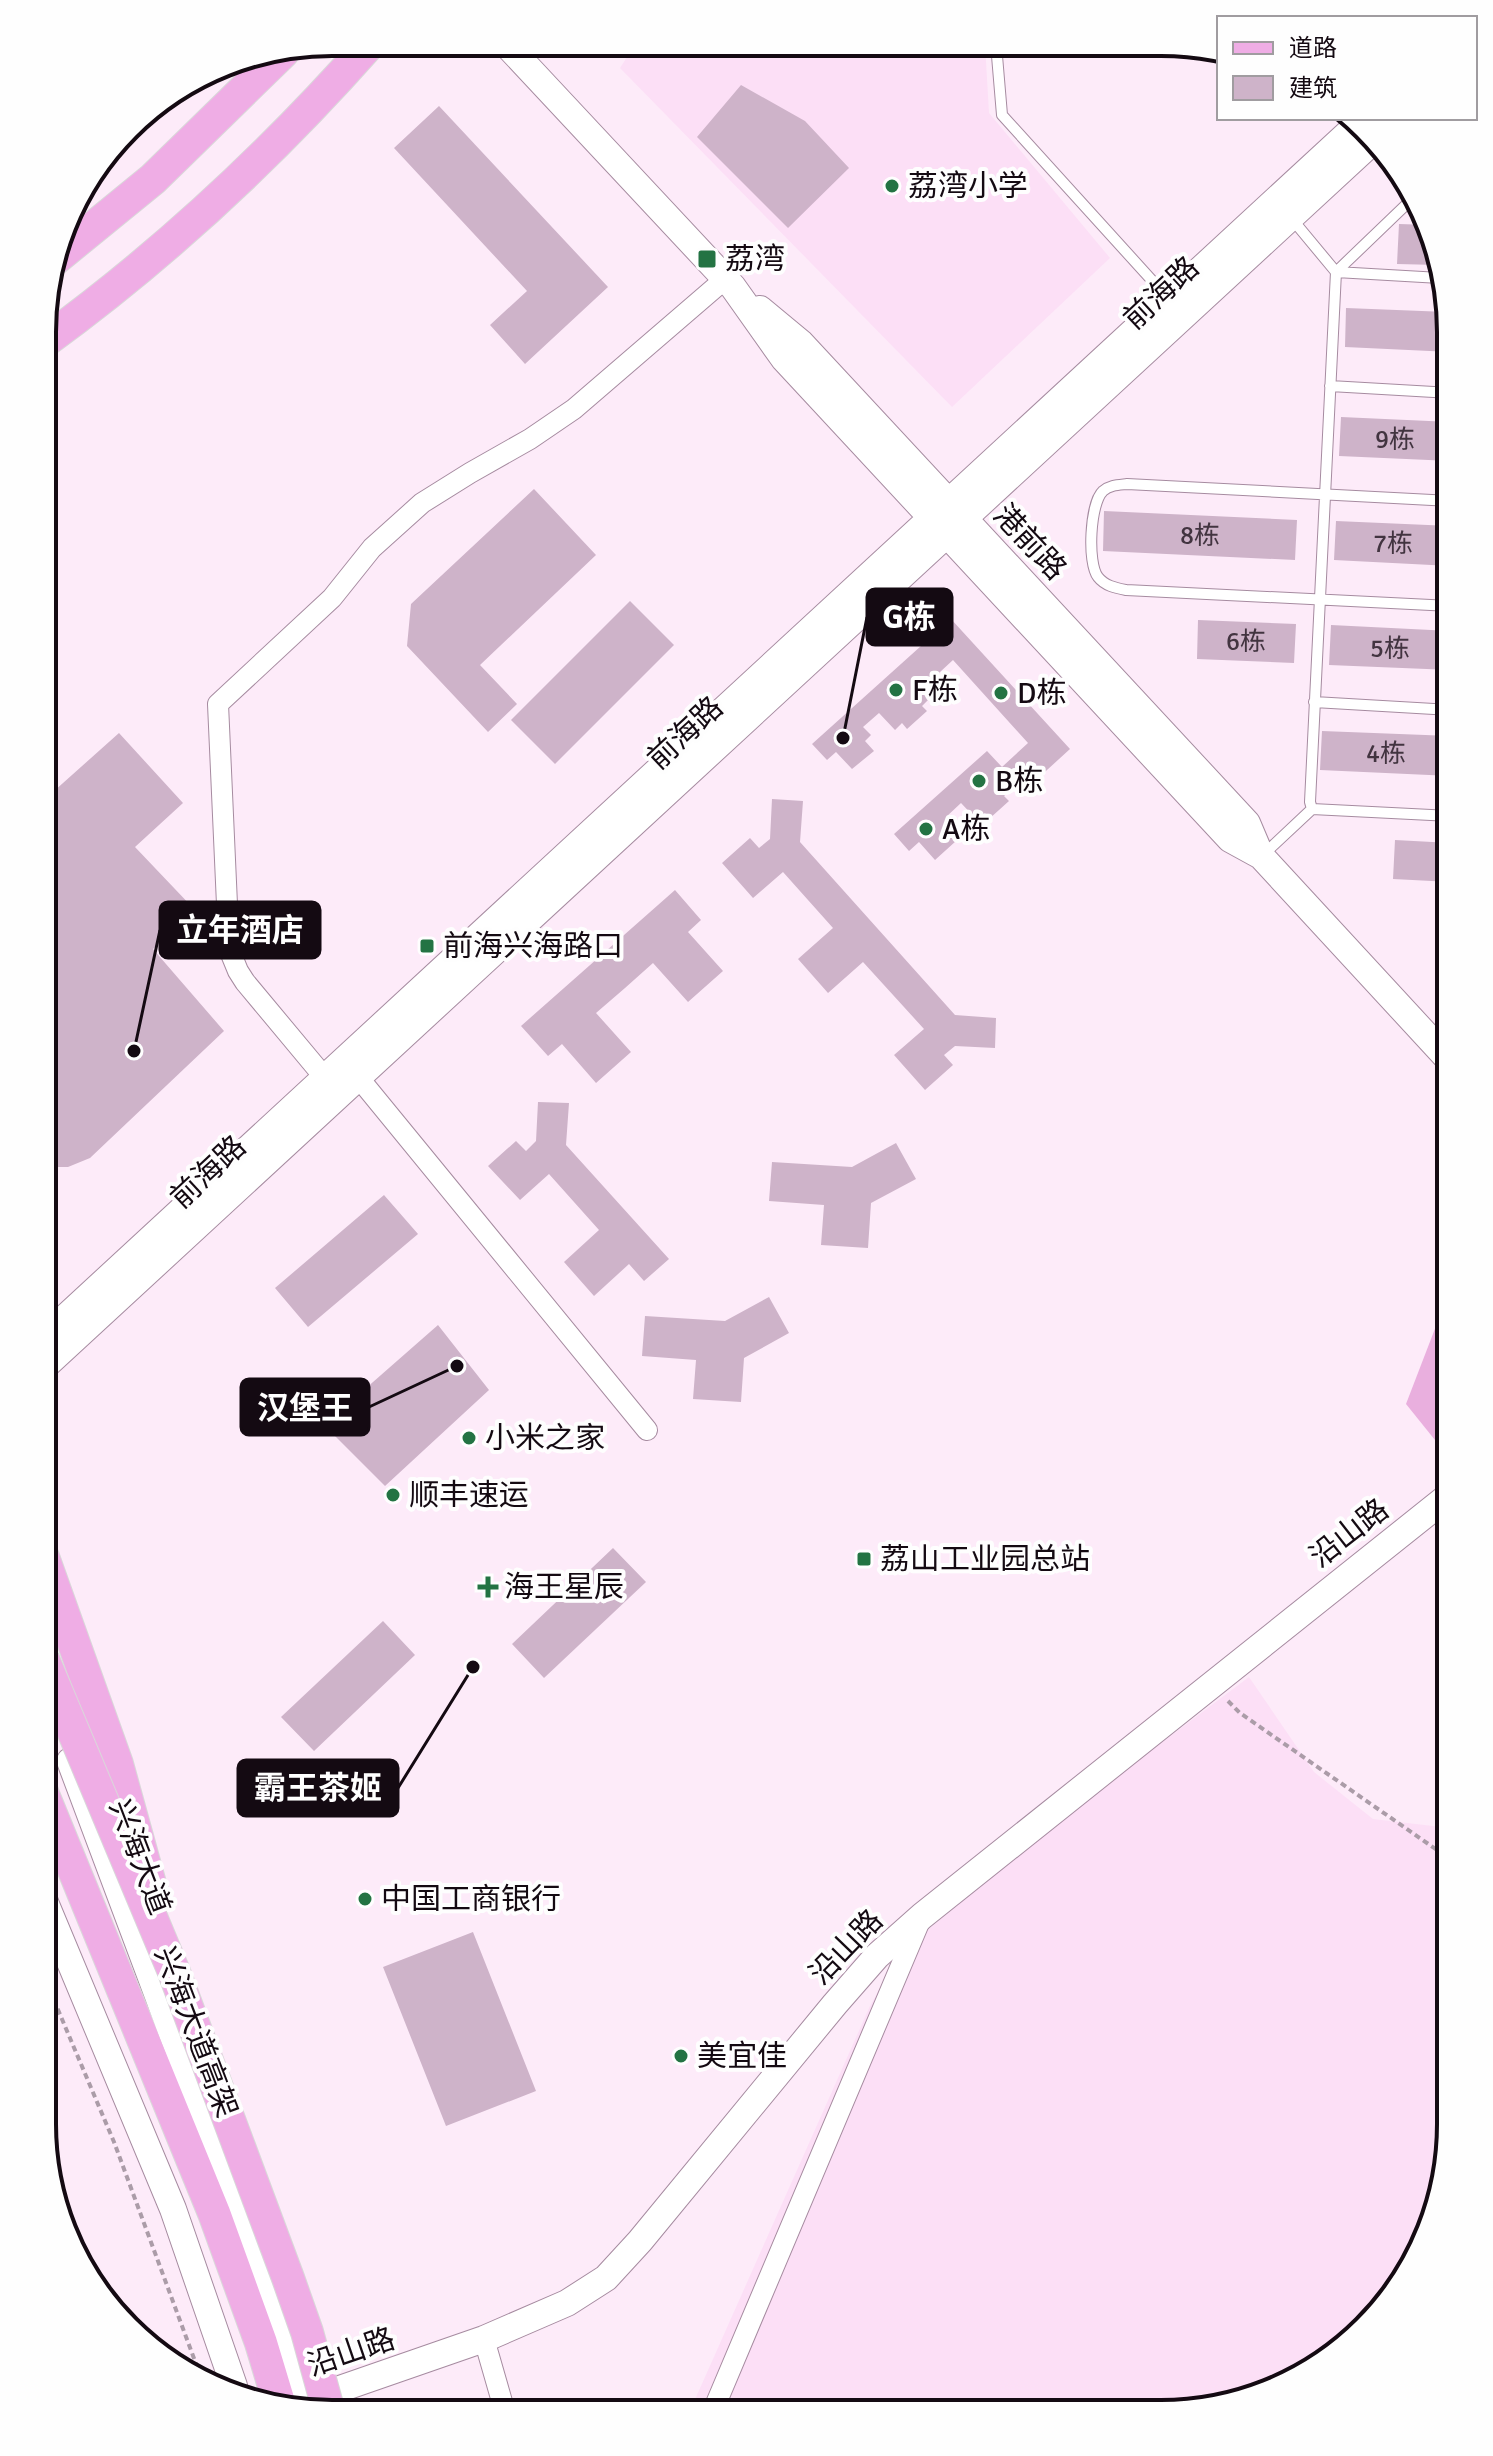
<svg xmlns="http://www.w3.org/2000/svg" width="1493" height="2456" font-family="Signika,'Noto Sans SC',sans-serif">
  <rect width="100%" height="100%" fill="#fdebf9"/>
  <!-- built -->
  <path fill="#fcdff6" d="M636 43 985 44 989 113 1110 258 952 407 620 68Z
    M1249 1677 1314 1772 1373 1819 1450 1828V2143L1435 2217 1391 2300 1337 2354 1271 2392 1161 2414 689 2413 870 2006 900 1953 1076 1807Z"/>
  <!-- green -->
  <path fill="#e9afde" d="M1451 1287V1436L1439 1445 1406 1404Z"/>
  <!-- building -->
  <path fill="#ceb3c9" d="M741 85 805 121 849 168 788 228 697 137Z
    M439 106 608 287 525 364 490 325 527 291 394 148Z
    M1399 224 1430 225 1438 265 1397 264Z
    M1346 308 1447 312 1451 332V352L1345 347Z
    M1341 417 1451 422V461L1339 456Z
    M534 489 596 555 480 665 517 704 488 732 407 646 411 604Z
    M1104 511 1297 520 1295 560 1103 551Z
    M1336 521 1451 526V566L1334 560Z
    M630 601 674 645 555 764 511 720Z
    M951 619 1070 749 1024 791 1002 767 1028 743 953 660 927 684 919 676 913 682 929 699 922 706 927 711 907 729 902 723 895 730 879 713 863 727 871 735 865 741 874 751 852 769 836 752 827 760 812 744Z
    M1198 620 1296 624 1294 663 1197 659Z
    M1331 625 1451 631V670L1329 665Z
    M1322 731 1451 736V776L1320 770Z
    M119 733 183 803 135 847 194 909 153 949 224 1031 90 1158 68 1167H55L43 1164V1060L50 1053 43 1045 44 800Z
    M987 751 1002 767 996 772 1012 789 1004 796 1009 801 989 819 985 813 977 820 961 803 946 817 954 826 948 832 956 841 935 860 919 842 909 851 894 834Z
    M772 799 803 801 800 842 955 1015 996 1018 995 1048 955 1046 944 1055 953 1065 925 1090 894 1055 924 1029 863 962 828 993 798 959 833 928 783 872 753 898 722 863 750 838 759 848 770 839Z
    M1395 840 1451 843V882L1393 879Z
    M675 890 701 920 688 932 723 971 688 1002 653 963 625 988 596 1013 631 1052 596 1083 562 1044 548 1056 521 1026Z
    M538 1102 569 1103 566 1145 669 1259 644 1281 629 1264 594 1296 564 1262 599 1230 549 1174 520 1200 488 1166 516 1141 526 1151 536 1141Z
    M896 1143 916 1179 871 1203 868 1248 821 1245 824 1205 769 1201 772 1162 852 1167Z
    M384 1195 418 1234 308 1327 275 1288Z
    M769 1297 789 1333 744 1358 741 1402 693 1399 696 1360 642 1356 645 1316 725 1321Z
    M438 1325 489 1390 385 1486 324 1425Z
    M613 1548 646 1582 544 1678 512 1644Z
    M383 1621 415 1655 314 1751 281 1717Z
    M473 1932 536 2091 446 2126 383 1967Z"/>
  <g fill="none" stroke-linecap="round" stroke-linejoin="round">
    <!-- service casing -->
    <g stroke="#a68ba0" stroke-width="12">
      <path id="service" d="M996 44 1002 115 1167 297
        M1292 219 1336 272 1310 802 1312 809 1451 816
        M1336 272 1412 199
        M1336 272 1440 278
        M1330 386 1451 393
        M1451 606 1126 590C1116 588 1105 586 1098 577 1087 563 1090 503 1103 491 1110 485 1118 485 1127 484L1451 501
        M1314 702 1451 710
        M1264 854 1312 809"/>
    </g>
    <!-- minor casing -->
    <g stroke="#a68ba0" stroke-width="22">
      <path id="minor" d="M358 1077 647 1430
        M325 1078 245 982 238 971 229 949 218 704 332 598 372 548 422 503 470 473 530 439 574 409 725 279
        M484 2339 505 2412
        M712 2413 919 1923"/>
    </g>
    <!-- tertiary casing -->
    <g stroke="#a68ba0" stroke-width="28">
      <path id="tertiary" d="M505 43 733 287 784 359 1230 839 1261 856 1451 1062
        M760 309 801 343 1247 823 1261 856
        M43 1338 1356 126
        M43 1368 1370 144
        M70 1761 270 2295 288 2346 307 2412
        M42 1895 173 2209 234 2386
        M285 2408 484 2339 567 2303 606 2278 640 2241 835 2004 877 1956 922 1916 1451 1494"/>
    </g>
    <!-- primary casing -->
    <g stroke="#d9d8d9" stroke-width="34">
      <path id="primary" d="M55 259 153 179 283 52
        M44 342C165 254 272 154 371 42
        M43 1557 117 1764 152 1891
        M42 1792 214 2213 261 2343 280 2406"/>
    </g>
    <!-- path -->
    <path stroke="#ab9ca8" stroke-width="4" stroke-dasharray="6 4" stroke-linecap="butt" d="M1228 1701 1240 1713 1450 1859
      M42 1972 114 2142 199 2372"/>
    <!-- service -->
    <use href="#service" stroke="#fff" stroke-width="10"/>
    <!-- minor -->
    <use href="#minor" stroke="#fff" stroke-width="20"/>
    <!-- tertiary -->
    <use href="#tertiary" stroke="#fff" stroke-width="26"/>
    <!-- primary -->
    <use href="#primary" stroke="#efade5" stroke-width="32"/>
    <!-- primary-bridge casing -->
    <g stroke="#d9d8d9" stroke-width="34" stroke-linecap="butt">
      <path id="primary-bridge" d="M43 1659 174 1972 288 2278 307 2332 329 2412"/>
    </g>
    <!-- primary-bridge -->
    <use href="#primary-bridge" stroke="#efade5" stroke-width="32"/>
  </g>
  <!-- markers -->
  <g fill="#237343" stroke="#fefefe" stroke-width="3">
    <circle cx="892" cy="186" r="8"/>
    <rect x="697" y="249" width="20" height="20" rx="4"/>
    <circle cx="896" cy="690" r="8"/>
    <circle cx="1001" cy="693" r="8"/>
    <circle cx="979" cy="781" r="8"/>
    <circle cx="926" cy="829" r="8"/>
    <rect x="419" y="938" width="16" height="16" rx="4"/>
    <circle cx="469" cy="1438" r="8"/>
    <circle cx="393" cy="1495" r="8"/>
    <rect x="856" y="1551" width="16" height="16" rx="4"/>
    <path d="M484 1575h8v8h8v8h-8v8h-8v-8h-8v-8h8z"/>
    <circle cx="365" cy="1899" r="8"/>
    <circle cx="681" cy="2056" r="8"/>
  </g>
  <g text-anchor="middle" stroke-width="8" stroke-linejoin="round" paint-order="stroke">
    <!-- number labels -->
    <g font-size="26" fill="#423440">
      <text x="1395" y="448">9栋</text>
      <text x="1200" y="544">8栋</text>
      <text x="1393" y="552">7栋</text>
      <text x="1246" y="650">6栋</text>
      <text x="1390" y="657">5栋</text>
      <text x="1386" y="762">4栋</text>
    </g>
    <!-- poi labels -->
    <g font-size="30" fill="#140a12" stroke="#fefefe" text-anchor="start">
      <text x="908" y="196">荔湾小学</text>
      <text x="725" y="269">荔湾</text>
      <text x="912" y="700">F栋</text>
      <text x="1017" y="703">D栋</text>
      <text x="995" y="791">B栋</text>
      <text x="942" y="839">A栋</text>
      <text x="443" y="956">前海兴海路口</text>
      <text x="485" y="1448">小米之家</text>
      <text x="409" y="1505">顺丰速运</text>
      <text x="880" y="1569">荔山工业园总站</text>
      <text x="504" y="1597">海王星辰</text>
      <text x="381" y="1909">中国工商银行</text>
      <text x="697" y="2066">美宜佳</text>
    </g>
    <!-- street labels -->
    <g font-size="30" fill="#140a12" stroke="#fefefe">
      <text transform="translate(1161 293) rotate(-43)" y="10">前海路</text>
      <text transform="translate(1030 542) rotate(47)" y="10">港前路</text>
      <text transform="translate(685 733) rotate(-43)" y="10">前海路</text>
      <text transform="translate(208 1172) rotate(-43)" y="10">前海路</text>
      <text transform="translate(1349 1533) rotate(-38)" y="10">沿山路</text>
      <text transform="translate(140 1857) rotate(69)" y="10">兴海大道</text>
      <text transform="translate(846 1947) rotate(-46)" y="10">沿山路</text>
      <text transform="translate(196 2032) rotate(69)" y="10">兴海大道高架</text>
      <text transform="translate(351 2352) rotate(-19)" y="10">沿山路</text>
    </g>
  </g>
  <!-- crop -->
  <path d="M0 0H1493V2456H0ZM332 56H1161A276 276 0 0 1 1437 332V2124A276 276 0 0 1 1161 2400H332A276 276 0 0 1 56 2124V332A276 276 0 0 1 332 56Z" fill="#fefefe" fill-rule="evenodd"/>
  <path fill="none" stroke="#140a12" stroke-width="4" d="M332 56H1161A276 276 0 0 1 1437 332V2124A276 276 0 0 1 1161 2400H332A276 276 0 0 1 56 2124V332A276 276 0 0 1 332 56Z"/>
  <!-- callouts -->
  <path fill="none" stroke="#140a12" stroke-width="3" d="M843 738L867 617M134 1051L160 930M457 1366L369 1407M473 1667L398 1788"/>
  <g fill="#140a12" stroke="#fefefe" stroke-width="3">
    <circle cx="843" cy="738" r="8"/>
    <circle cx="134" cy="1051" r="8"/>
    <circle cx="457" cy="1366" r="8"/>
    <circle cx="473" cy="1667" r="8"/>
  </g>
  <g fill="#140a12" stroke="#140a12" stroke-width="3">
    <rect x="867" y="589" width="85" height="56" rx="8"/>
    <rect x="160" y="902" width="160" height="56" rx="8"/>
    <rect x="241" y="1379" width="128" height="56" rx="8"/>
    <rect x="238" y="1760" width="160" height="56" rx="8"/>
  </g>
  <g font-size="32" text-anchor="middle" font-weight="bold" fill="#fff">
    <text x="909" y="628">G栋</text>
    <text x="240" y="941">立年酒店</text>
    <text x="305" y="1419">汉堡王</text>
    <text x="318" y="1799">霸王茶姬</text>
  </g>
  <!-- legend -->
  <rect x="1217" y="16" width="260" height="104" fill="#fefefe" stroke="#a09ca0" stroke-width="2"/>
  <rect x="1233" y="42" width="40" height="12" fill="#efade5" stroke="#a09ca0" stroke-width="2"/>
  <text x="1289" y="56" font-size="24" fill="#140a12">道路</text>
  <rect x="1233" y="76" width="40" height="24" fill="#ceb3c9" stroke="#a09ca0" stroke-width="2"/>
  <text x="1289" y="96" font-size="24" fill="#140a12">建筑</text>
</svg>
